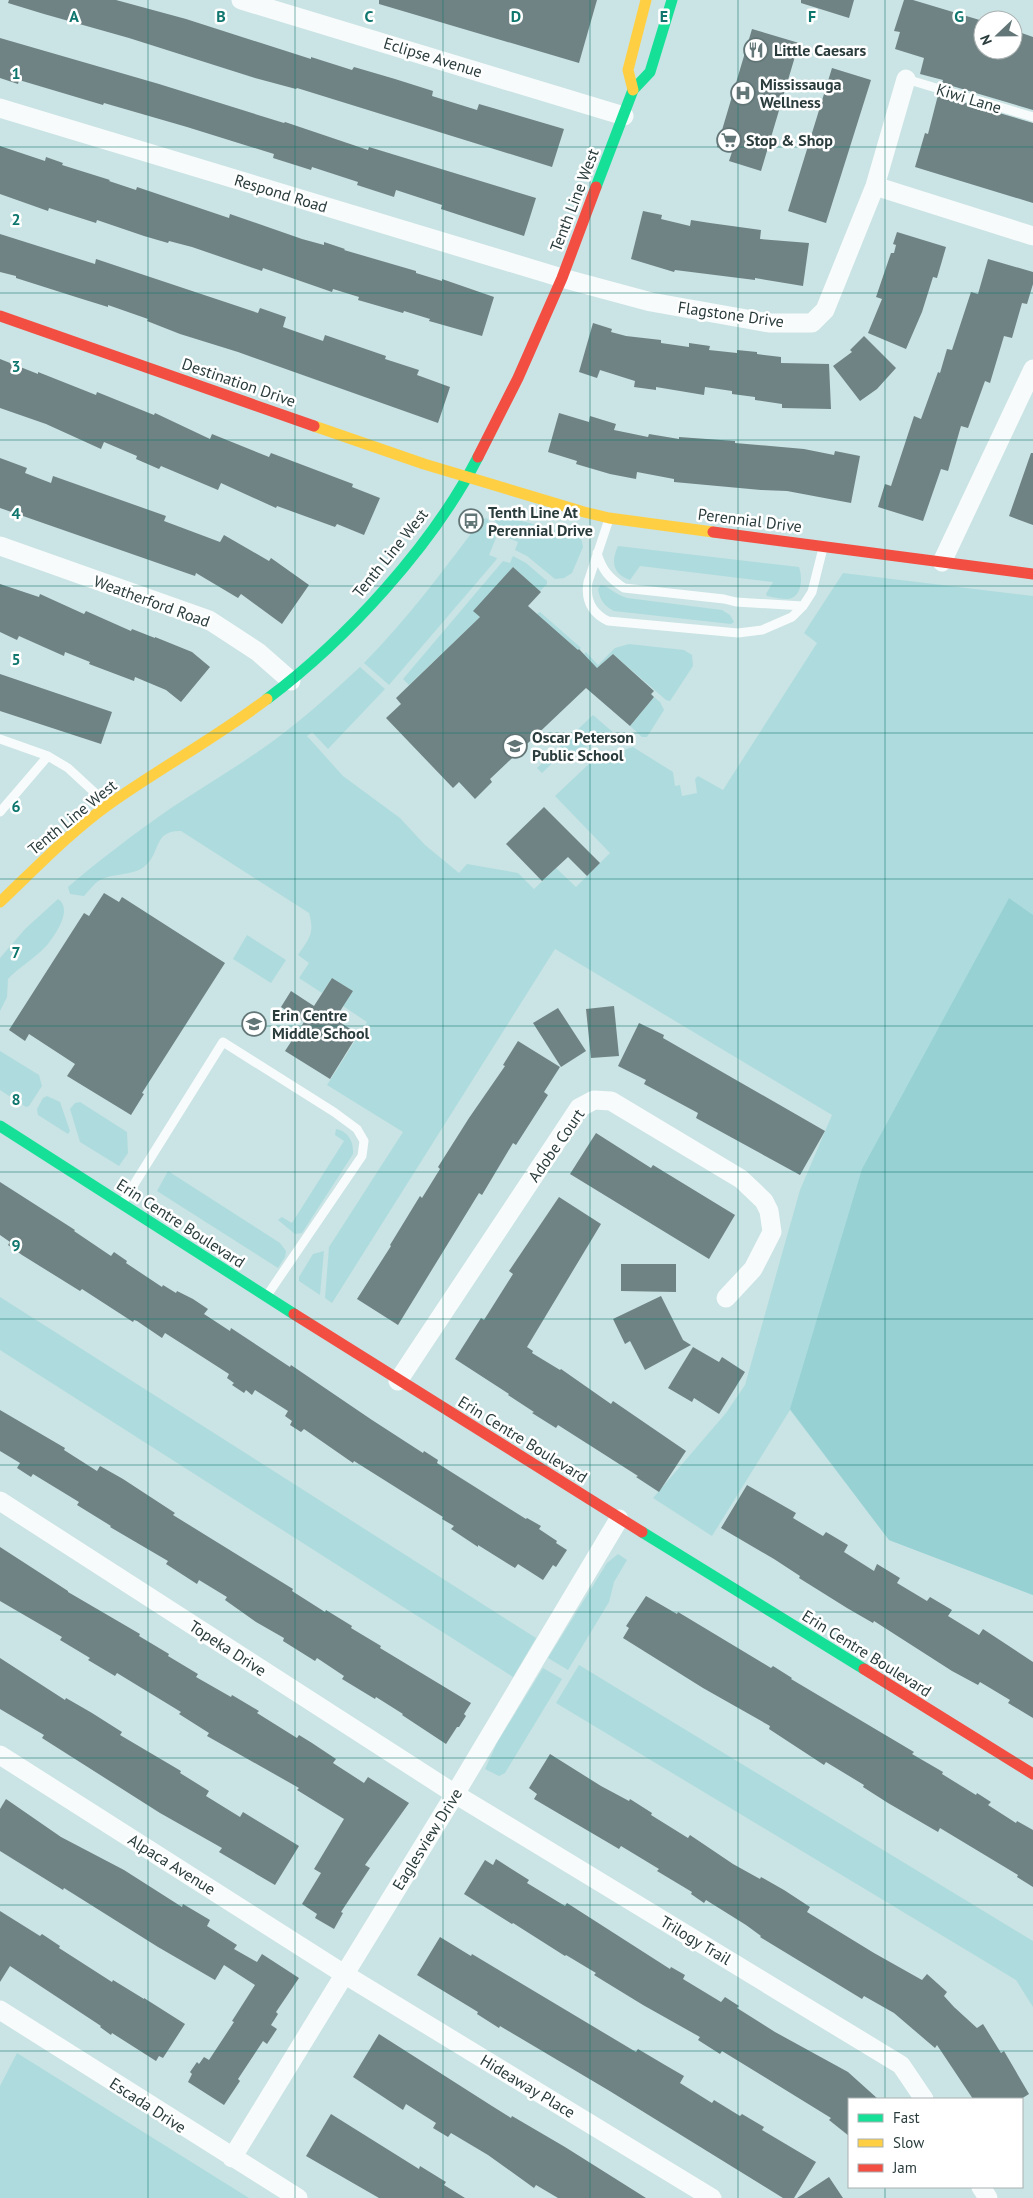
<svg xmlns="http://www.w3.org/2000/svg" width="1033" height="2198" font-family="'PT Sans',sans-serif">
  <rect width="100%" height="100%" fill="#cae3e4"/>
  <!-- green -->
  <path fill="#aedcde" d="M496 514 581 537 583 547 572 573 564 578 555 579 527 556 515 550 518 542 501 535 493 515Z
    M487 518 496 538 489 555 497 558 496 560 389 685 364 663C408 618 444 570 481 520Z
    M618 546 799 567C803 578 802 597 788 599 781 599 773 597 767 596L766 594 773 582 640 566 630 580C612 574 611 561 618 546Z
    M513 556 526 563 547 581V584L540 591 513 567 474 611 480 617 409 685 403 679 503 561 510 563Z
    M843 573 1033 596V1595L889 1540 790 1410 712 1536 653 1498 726 1413 745 1385 800 1190 832 1115 555 949 332 1303 325 1298 329 1247 403 1132 327 1085 367 1022 343 1006 353 991 332 978 322 993 299 978 309 963 298 955C309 938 315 934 309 913L181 831C153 830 161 853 145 866 132 877 111 872 97 882 93 885 88 892 84 896L70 894 68 887C101 859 135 833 171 808 209 783 249 760 285 732 311 712 336 689 360 667L385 689 328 749 312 732 307 736 343 776 400 818 425 845 459 873 467 864 518 873 534 889 556 868 576 887 610 853 555 796 592 761 633 747 673 772 675 786 680 785 682 796 697 793 695 779 698 776 723 790 817 643 804 633Z
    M601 585C609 586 615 595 627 598L722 610 730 615 734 622 731 624 614 611C604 606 600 600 598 589Z
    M540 612 581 648 578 650 537 614Z
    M629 644 684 650 692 655 693 666 670 701 666 700 613 654 597 668 584 654 586 652 598 665 615 648Z
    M654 697 660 702 664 710 647 737H642L630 726Z
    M593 715 615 734 573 753 565 751 542 773 537 768Z
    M58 899C73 909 56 934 48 944 36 958 20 966 8 979L7 997 0 1011V958L25 929Z
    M247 935 286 960 271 983 233 959Z
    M0 1051 39 1075 42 1086 29 1106 26 1107 0 1090Z
    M47 1096 60 1102 70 1131 68 1134 38 1115 37 1109 43 1098Z
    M80 1102 127 1132 128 1153 119 1166 80 1142 70 1109 75 1103Z
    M336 1129C348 1131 354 1142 353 1154L302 1233 295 1234 278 1220 282 1217 292 1223 344 1141 335 1135Z
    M168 1171 280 1243 286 1251 285 1257 278 1268 157 1191Z
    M324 1251 320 1295 299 1281V1277L313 1254Z
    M0 1297 536 1638 513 1677 0 1350Z
    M618 1554 627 1560 614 1582 609 1602 568 1670 548 1658 607 1563Z
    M579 1665 1033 1941V2007L1016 1980 556 1703Z
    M543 1668 562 1679 505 1773 499 1776 485 1769 497 1743Z
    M17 2053 249 2198H0V2086Z"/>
  <!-- forest -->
  <path fill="#98d1d3" d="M1009 898 1033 915V1595L889 1540 790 1409 862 1169Z"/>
  <!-- building -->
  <path fill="#6f8384" d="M9 0H116L186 19 311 59V57L352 70 354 67 395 79 433 91 432 96 477 110 479 104 564 129 552 167 297 88 296 89 255 78 129 38 44 14 8 3Z
    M379 0H597L579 63 379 4Z
    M801 0H854L849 18 801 3Z
    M904 0H913L983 21V50H1013V30L1033 37V110L942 83 943 80 920 74 924 58 895 49 900 32 894 31Z
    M752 29 799 43 761 171 729 161 732 152 717 147Z
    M0 38 159 84 284 123 285 122 368 150 369 147 536 198 524 236 441 209 442 205 396 190 394 197 357 185 358 182 312 167 311 170 273 158 274 154 187 127 104 103 103 105 19 80 18 84 0 78Z
    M832 68 871 80 826 223 788 211Z
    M938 95 1033 123V203L915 167 925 133 928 134Z
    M0 146 45 161 46 157 63 163 62 165 110 180 109 181 136 190 137 187 229 218 230 214 302 239 324 245V242L345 249 344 250 416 271V273L442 281V279L494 297 482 336 429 321 430 319 404 311 403 313 358 300 359 297 333 289 332 292 263 268 262 271 192 247 169 241 168 243 144 236 97 220 96 223 49 208 48 211 0 194Z
    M643 211 662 215 661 219 690 226 691 220 710 223 761 230 760 239 809 243 803 286 755 278V280L675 270 674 272 631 259Z
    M897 232 946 247 937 278 933 277 922 312 906 349 868 333 882 299 876 297 891 253H894L896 245 893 244Z
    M0 234 95 264 96 259 258 313 260 308 286 317 283 327 323 341 325 335 386 356 385 359 419 370 417 375 450 387 438 423 238 352 180 334 147 321 148 319 108 305V307L79 298 16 278V276L0 272Z
    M988 259 1033 272V284L1027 304 1022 303 1012 338 1004 336 990 383 985 381 968 428 961 426 948 471 941 469 923 521 878 507 885 484 891 486 914 416 921 419 938 372 940 373 947 349 952 350 971 292 978 294Z
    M593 323 612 329 611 332 626 336 661 340V343L689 347V343L710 346 709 350 737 353V350L757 352V354L781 357V363L829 364 831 409 782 408V404L755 400V397L732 394V391L705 387 704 395 656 387V390L634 387 635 381 600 370 597 378 579 372Z
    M864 336 896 368 877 389 860 401 833 366 852 352 850 350Z
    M0 359 38 374V372L96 395 97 392 154 415 155 413 210 439 212 434 269 457 271 453 353 484 352 487 380 498 364 535 337 524 335 527 277 506 276 508 221 483 218 490 161 466 159 469 136 459 137 456 104 442 101 449 46 424 0 408Z
    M559 413 589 422 590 416 616 424 614 430 648 437 649 434 679 439V437L735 441V443L804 449 834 455 835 451 860 456 851 503 787 491 761 490 674 482V479L637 472 636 479 610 474 576 464 577 461 548 452Z
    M1031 453H1033V525L1009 516Z
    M0 458 27 468 25 473 51 483 53 476 166 516 164 521 220 542 224 535 269 561 271 558 309 585 282 624 241 594 238 598 196 573 195 576 0 508Z
    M513 567 541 592 528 606 578 650 579 649 597 668 613 654 654 691 651 694 654 697 630 726 586 688 490 779 492 782 475 799 459 782 453 788 386 718 401 704 396 698 480 617 473 611Z
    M0 584 39 597 40 594 84 614 86 611 131 631 132 629 155 638V637L192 652 210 667 181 702 166 690 135 677 134 681 89 664 90 662 65 652 64 656 19 636 17 640 0 632Z
    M0 674 112 712 101 744 0 711Z
    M544 807 600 863 587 876 568 857 542 881 506 844Z
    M104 893 119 902 122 897 225 963 142 1093 144 1094 131 1115 67 1076 75 1064 29 1034 25 1041 9 1030 84 913 89 916Z
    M332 978 353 991 335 1019 358 1034 330 1079 285 1051 304 1022 281 1007 291 991 314 1006Z
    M614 1006 619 1056 591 1058 586 1009Z
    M558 1008 586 1051 561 1067 533 1023Z
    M639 1023 664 1035 663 1038 825 1131 800 1175 696 1118 698 1113 644 1084 646 1080 618 1066Z
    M518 1041 560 1067 544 1092 548 1095 516 1145 513 1143 482 1195 479 1193 398 1325 357 1299 391 1246 390 1245 420 1196 422 1198 440 1169 438 1167 469 1118 505 1066 503 1065Z
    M596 1133 651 1168 653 1165 735 1215 709 1259 570 1174Z
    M0 1182 75 1230 74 1231 111 1256 114 1252 127 1261 126 1263 162 1287 163 1285 176 1293 177 1291 193 1299 208 1309 204 1314 230 1331 231 1328 290 1367 291 1365 372 1420 423 1453 424 1451 438 1460 437 1463 526 1519 527 1518 541 1526 539 1529 557 1541 556 1543 567 1550 556 1567 553 1565 543 1580 518 1564 515 1568 478 1545V1547L451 1529 454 1526 442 1519 443 1517 354 1461 353 1463 304 1429 301 1432 290 1425 292 1421 285 1416 288 1411 255 1390 252 1395 246 1390 244 1393 232 1385 234 1383 227 1378 229 1374 187 1347 165 1333 162 1338 137 1321 134 1320 133 1322 82 1289 80 1291 22 1255 8 1245 10 1242 0 1235Z
    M559 1197 601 1224 527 1347 533 1351 532 1353 560 1370 561 1369 611 1404 613 1401 686 1451 659 1492 636 1477 638 1476 558 1425 556 1428 532 1413 534 1412 508 1395 509 1394 455 1359 481 1318 484 1320 513 1274 509 1271Z
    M621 1264H676V1292L621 1291Z
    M661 1296 683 1340 691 1345 645 1370 630 1341 625 1344 613 1319Z
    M693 1347 719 1362 722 1357 745 1372 719 1414 694 1398 692 1402 668 1388Z
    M0 1410 65 1448 64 1450 97 1471 100 1466 123 1479 175 1513 173 1515 293 1589 292 1591 325 1612 326 1610 352 1626 351 1628 381 1646 380 1648 471 1703 464 1714 466 1716 459 1727H457L446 1744 402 1715 403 1714 376 1697 375 1699 342 1679 344 1676 317 1658 315 1661 283 1641 284 1638 256 1622 225 1600 227 1597 199 1580 197 1584 166 1564 168 1561 110 1527 111 1526 77 1505 79 1502 33 1474 31 1477 17 1468 20 1463 0 1451Z
    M747 1485 796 1513 793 1518 823 1536 826 1532 848 1545 844 1552 874 1571 877 1564 900 1578 897 1583 927 1601 930 1597 952 1610 948 1616 979 1635 983 1629 1033 1662V1718L1008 1703 1010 1700 980 1682 978 1685 952 1671 874 1621 873 1623 847 1608 799 1578 800 1576 774 1559 721 1528Z
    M0 1547 68 1591V1592L140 1634 139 1636 169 1654 168 1656 198 1674 196 1677 231 1697 232 1695 259 1711 257 1713 297 1738 299 1735 312 1743 336 1759 333 1763 364 1783 368 1777 409 1803 365 1865 370 1868 341 1912 343 1913 334 1929 315 1918 317 1914 302 1904 321 1873 314 1869 344 1819 297 1790 299 1788 207 1736 209 1733 179 1714 181 1712 117 1673 115 1676 88 1660 90 1658 60 1640 62 1637 0 1601Z
    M646 1596 677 1614 678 1612 771 1668 773 1666 792 1678 791 1679 914 1752 912 1754 943 1772 942 1774 976 1795 977 1793 991 1802 988 1805 1016 1823 1017 1821 1033 1830V1887L1017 1877 1018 1875 940 1828 938 1832 888 1803 863 1787 864 1785 826 1762 824 1765 769 1729 770 1726 703 1688 623 1638 629 1628 626 1626Z
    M0 1658 65 1700 66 1698 92 1713 122 1732 120 1735 181 1771 180 1773 209 1791 206 1796 240 1817 243 1812 299 1846 275 1885 219 1852 222 1848 160 1813 42 1738 44 1735 0 1709Z
    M550 1754 601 1786 629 1801 630 1799 652 1813 651 1815 688 1838 690 1835 733 1864 760 1879 761 1877 784 1890 810 1907 807 1912 874 1953 922 1980 927 1974 947 1992 944 1996 954 2007 977 2028 983 2024 1001 2053 1004 2051 1029 2094 1021 2099H973L937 2045 935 2048 894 2013 864 1996 862 1999 760 1937 761 1936 746 1925 706 1900 704 1903 691 1894 692 1892 657 1871 659 1869 621 1846 619 1849 534 1799 537 1794 529 1788Z
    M6 1799 61 1837 124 1870 182 1907 183 1904 210 1920 207 1926 237 1945 234 1949 257 1962 262 1954 299 1978 276 2012 278 2014 271 2025 277 2029 267 2044 263 2041 238 2079 240 2081 224 2105 188 2082 192 2074 190 2072 197 2062 199 2064 204 2057 209 2060 234 2022 232 2021 255 1985 224 1965 215 1980 158 1947 64 1888 63 1890 0 1851V1809Z
    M496 1859 529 1880 527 1883 565 1906 567 1903 670 1969 671 1967 685 1975 683 1979 721 2002 725 1997 739 2006 737 2008 775 2032 848 2072 878 2099H849V2136L829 2120 831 2118 722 2051 720 2054 698 2040 700 2037 643 2005 594 1975 596 1973 566 1955 565 1956 513 1923 512 1924 464 1894 485 1860 493 1865Z
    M0 1911 40 1936 42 1934 60 1946 59 1948 112 1982 113 1980 144 1999V1998L185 2024 163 2058 159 2056 156 2061 112 2033 111 2035 100 2027 101 2026 10 1966 0 1982Z
    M440 1937 471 1956 472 1954 636 2052 638 2049 665 2065 684 2076 680 2083 712 2103 714 2100 740 2116 742 2114 764 2127 762 2130 816 2162 794 2198H783L608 2090 500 2026 499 2028 477 2014 478 2012 417 1975Z
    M379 2034 492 2106 511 2118 512 2116 565 2147 646 2198H558L536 2185 534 2188 488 2155 451 2133 448 2137 433 2128 436 2123 406 2104 403 2110 353 2077Z
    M331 2114 419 2169 420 2166 446 2182 444 2185 465 2198H379L306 2156Z
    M829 2177 843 2198H797Z"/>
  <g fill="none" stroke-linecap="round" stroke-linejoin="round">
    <!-- lane -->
    <path stroke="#f7fbfb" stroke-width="9" d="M906 79 1033 117
      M609 519 588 582C585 600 592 613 608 621L738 633 762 630 792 617 803 606 812 592 823 548
      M597 553C602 570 609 578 624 588L724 599 736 602 803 606
      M0 739 48 756 68 768 106 803
      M0 812 48 756
      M123 1202 223 1042 334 1112 357 1129 364 1141 362 1156 268 1294"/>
    <!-- street -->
    <path stroke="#f7fbfb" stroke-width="19" d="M241 0 624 116
      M0 108 562 278 651 302 769 323H812L825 310 875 186 906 79
      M875 186 1033 236
      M0 546 209 620 258 652 291 681
      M942 562 1033 369
      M398 1381 579 1108 594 1100 611 1101 741 1179 764 1201 769 1211 772 1232 753 1269 726 1298
      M0 1501 455 1794 901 2065 924 2099
      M0 1755 344 1974 712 2198
      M0 2010 298 2198
      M232 2158 455 1794 619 1519
      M981 2187 988 2198"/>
    <!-- fast -->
    <path stroke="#16e098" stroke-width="11" d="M596 187 633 90 650 72 672 0
      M267 699C346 640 433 545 478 457
      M0 1126 294 1314
      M642 1532 864 1669"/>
    <!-- slow -->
    <path stroke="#ffcf43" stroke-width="11" d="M633 90 628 70 646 0
      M314 426 424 464 584 512 609 518 713 532
      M0 902C35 869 69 833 108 805 160 768 216 738 267 699"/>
    <!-- jam -->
    <path stroke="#f24e42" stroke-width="11" d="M0 316 314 426
      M478 457 518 378 562 278 596 187
      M713 532 1033 574
      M294 1314 642 1532
      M864 1669 1033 1774"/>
  </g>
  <!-- grid -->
  <path fill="none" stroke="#0f766e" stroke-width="1" stroke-opacity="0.55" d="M148 0V2198M295 0V2198M443 0V2198M590 0V2198M738 0V2198M885 0V2099M0 147H1033M0 293H1033M0 440H1033M0 586H1033M0 733H1033M0 879H1033M0 1026H1033M0 1172H1033M0 1319H1033M0 1465H1033M0 1612H1033M0 1758H1033M0 1905H1033M0 2051H1033M885 2187V2198"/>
  <!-- icons -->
  <defs>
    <g id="restaurant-ring" transform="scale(1.25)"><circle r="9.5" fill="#fff" stroke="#637677" stroke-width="1.5"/><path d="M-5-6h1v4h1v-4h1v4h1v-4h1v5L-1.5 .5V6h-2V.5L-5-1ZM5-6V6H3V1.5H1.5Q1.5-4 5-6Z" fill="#637677"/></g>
    <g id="hospital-ring" transform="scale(1.25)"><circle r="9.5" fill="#fff" stroke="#637677" stroke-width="1.5"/><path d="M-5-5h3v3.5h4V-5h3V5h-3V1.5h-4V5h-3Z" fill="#637677"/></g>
    <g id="supermarket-ring" transform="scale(1.25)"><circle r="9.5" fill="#fff" stroke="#637677" stroke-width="1.5"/><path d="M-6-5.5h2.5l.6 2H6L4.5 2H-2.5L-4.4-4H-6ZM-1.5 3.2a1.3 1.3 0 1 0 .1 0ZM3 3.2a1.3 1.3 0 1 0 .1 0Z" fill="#637677"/></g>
    <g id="bus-ring" transform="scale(1.25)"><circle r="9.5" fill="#fff" stroke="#637677" stroke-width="1.5"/><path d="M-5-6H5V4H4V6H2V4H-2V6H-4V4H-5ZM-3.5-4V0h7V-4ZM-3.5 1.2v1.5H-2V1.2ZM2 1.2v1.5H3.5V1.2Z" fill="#637677"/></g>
    <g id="school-ring" transform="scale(1.25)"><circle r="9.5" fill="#fff" stroke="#637677" stroke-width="1.5"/><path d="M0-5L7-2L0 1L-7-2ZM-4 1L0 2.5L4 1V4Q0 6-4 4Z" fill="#637677"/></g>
  </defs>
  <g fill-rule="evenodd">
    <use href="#restaurant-ring" x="756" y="50"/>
    <use href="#hospital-ring" x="743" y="93"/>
    <use href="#supermarket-ring" x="729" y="140"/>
    <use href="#bus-ring" x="471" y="521"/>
    <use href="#school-ring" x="515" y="746"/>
    <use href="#school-ring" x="254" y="1024"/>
  </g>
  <g text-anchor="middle" stroke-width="5" stroke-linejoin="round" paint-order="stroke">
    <!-- poi labels -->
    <g font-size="16" font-weight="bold" fill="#2b3c3d" stroke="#fff" text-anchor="start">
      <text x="774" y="56">Little Caesars</text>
      <text x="760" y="90">Mississauga<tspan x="760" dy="18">Wellness</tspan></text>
      <text x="746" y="146">Stop &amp; Shop</text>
      <text x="488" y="518">Tenth Line At<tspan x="488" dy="18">Perennial Drive</tspan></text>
      <text x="532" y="743">Oscar Peterson<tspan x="532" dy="18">Public School</tspan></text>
      <text x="272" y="1021">Erin Centre<tspan x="272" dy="18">Middle School</tspan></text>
    </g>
    <!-- street labels -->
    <g font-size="16" fill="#2b3c3d" stroke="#fff">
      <text transform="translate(433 57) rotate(17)" y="6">Eclipse Avenue</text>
      <text transform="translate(969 98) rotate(17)" y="6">Kiwi Lane</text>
      <text transform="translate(281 193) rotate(17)" y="6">Respond Road</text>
      <text transform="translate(574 200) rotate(-69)" y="6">Tenth Line West</text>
      <text transform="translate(731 314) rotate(8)" y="6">Flagstone Drive</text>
      <text transform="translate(239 382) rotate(19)" y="6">Destination Drive</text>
      <text transform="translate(750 520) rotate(7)" y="6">Perennial Drive</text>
      <text transform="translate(390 553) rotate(-51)" y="6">Tenth Line West</text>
      <text transform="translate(152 601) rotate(20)" y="6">Weatherford Road</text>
      <text transform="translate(72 817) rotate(-39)" y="6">Tenth Line West</text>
      <text transform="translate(556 1145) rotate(-55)" y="6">Adobe Court</text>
      <text transform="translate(181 1223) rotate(33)" y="6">Erin Centre Boulevard</text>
      <text transform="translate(523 1439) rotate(32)" y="6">Erin Centre Boulevard</text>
      <text transform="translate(228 1648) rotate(33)" y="6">Topeka Drive</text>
      <text transform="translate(867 1653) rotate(32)" y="6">Erin Centre Boulevard</text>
      <text transform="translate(427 1839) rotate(-58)" y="6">Eaglesview Drive</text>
      <text transform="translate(172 1864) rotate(32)" y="6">Alpaca Avenue</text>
      <text transform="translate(696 1940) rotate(31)" y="6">Trilogy Trail</text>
      <text transform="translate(528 2086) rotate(31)" y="6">Hideaway Place</text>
      <text transform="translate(148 2105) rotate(33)" y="6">Escada Drive</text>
    </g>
  </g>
  <g font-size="16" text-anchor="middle" font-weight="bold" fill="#0f766e" stroke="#fff" stroke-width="5" stroke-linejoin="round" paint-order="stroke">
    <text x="74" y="22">A</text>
    <text x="221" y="22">B</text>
    <text x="369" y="22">C</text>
    <text x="516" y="22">D</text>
    <text x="664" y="22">E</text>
    <text x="812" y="22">F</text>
    <text x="959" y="22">G</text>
    <text x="16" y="79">1</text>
    <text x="16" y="225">2</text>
    <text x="16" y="372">3</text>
    <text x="16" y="519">4</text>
    <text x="16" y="665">5</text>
    <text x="16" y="812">6</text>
    <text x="16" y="958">7</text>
    <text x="16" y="1105">8</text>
    <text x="16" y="1251">9</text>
  </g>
  <!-- legend -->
  <rect x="848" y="2098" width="175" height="90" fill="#ffffff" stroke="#aab1b1"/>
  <rect x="858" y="2114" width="25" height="8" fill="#16e098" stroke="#aab1b1"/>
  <text x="893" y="2123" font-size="15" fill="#2b3c3d">Fast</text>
  <rect x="858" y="2139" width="25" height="8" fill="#ffcf43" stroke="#aab1b1"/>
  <text x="893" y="2148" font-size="15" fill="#2b3c3d">Slow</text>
  <rect x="858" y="2164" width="25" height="8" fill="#f24e42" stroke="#aab1b1"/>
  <text x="893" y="2173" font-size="15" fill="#2b3c3d">Jam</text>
  <!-- north arrow -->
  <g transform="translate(998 35) rotate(248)"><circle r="24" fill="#ffffff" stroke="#aab1b1"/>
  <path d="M0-4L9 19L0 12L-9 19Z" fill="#637677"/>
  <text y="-8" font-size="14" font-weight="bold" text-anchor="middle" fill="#2b3c3d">N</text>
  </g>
</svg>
